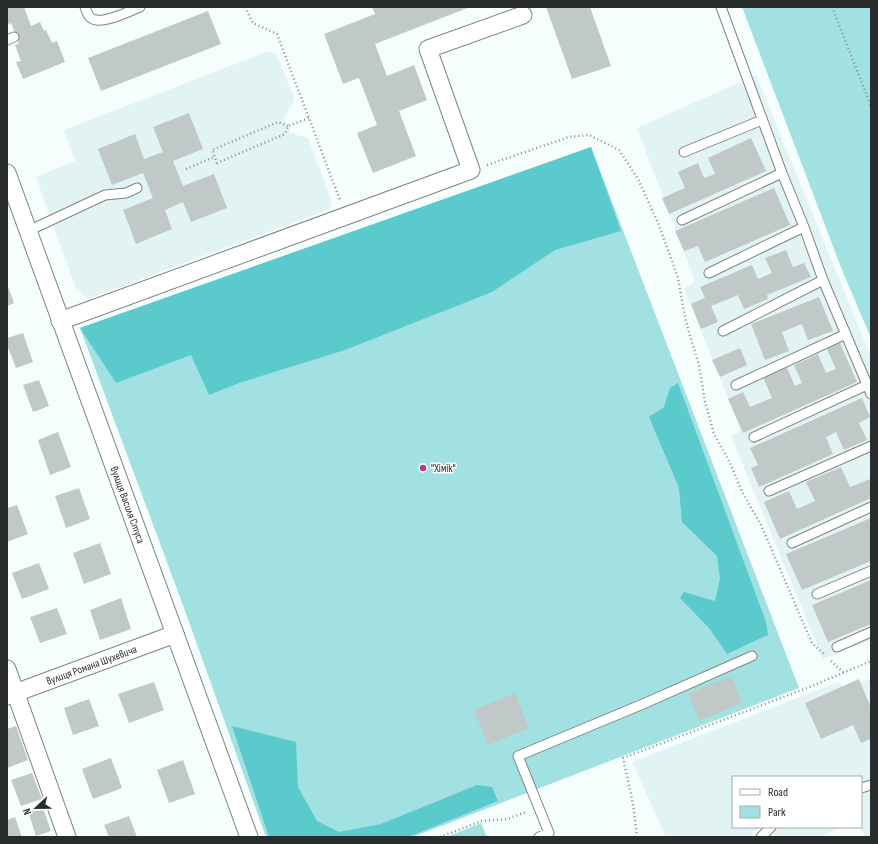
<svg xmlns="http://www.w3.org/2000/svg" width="878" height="844" font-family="'Sofia Sans Condensed',sans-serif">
  <rect width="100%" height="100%" fill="#f6fdfd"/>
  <!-- built -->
  <path fill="#e2f3f3" d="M269 51 276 54 295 99 284 118 291 133 308 138 332 202 330 209 88 299 76 289 36 177 75 161 64 130Z
    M756 75 871 357V640L823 659 731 436 741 430 684 289 695 281 637 128Z
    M871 679V837H865L860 827H861V777H733V827H759L749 837H666L632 762 839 682 844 689Z
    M766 827H842L819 837H778Z"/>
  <!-- green -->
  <path fill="#a2e1e2" d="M742 7H871V338L842 270Z
    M591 147 799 688 413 837H266L184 608 80 328Z
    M481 823 487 837H447Z"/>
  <!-- forest -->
  <path fill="#5acacc" d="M591 147 621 231 555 250 492 292 345 350 239 383 209 395 191 355 116 383 80 328Z
    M678 383 766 622 768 635 727 654 709 628 680 598 684 592 715 601 720 579 717 556 682 522 679 488 649 417 664 407 670 388Z
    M232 726 296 742 298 787 317 821 339 832 381 824 477 785 492 787 498 801 408 837H269Z"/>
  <!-- building -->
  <path fill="#c1c8c8" d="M7 7H24L31 26 40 22 44 31 46 30 52 43 57 41 65 62 23 79 16 62 21 61 15 45 19 43 11 23 7 25Z
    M372 7H470L375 44 387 76 414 65 427 100 399 111 416 156 373 173 357 133 377 125 359 78 343 84 324 34 375 14Z
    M546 7H590L611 66 572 79Z
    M208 11 221 44 101 91 88 58Z
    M189 113 203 149 173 161 183 186 214 174 227 208 191 222 183 202 165 210 172 229 136 244 123 210 153 198 143 173 112 185 98 149 135 134 144 159 163 152 153 127Z
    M751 138 766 171 669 214 662 198 685 188 678 172 698 163 704 178 715 174 708 158Z
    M774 188 790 225 705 262 698 246 684 251 675 231Z
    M786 250 793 267 804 263 811 277 767 295 768 299 744 309 738 295 711 306 718 322 701 329 691 304 705 298 700 287 752 265 758 279 772 273 765 258Z
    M7 284 14 303 7 306Z
    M819 297 833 331 808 340 802 324 782 332 789 351 765 360 751 324Z
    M23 333 33 362 16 368 7 345V338Z
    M840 343 857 382 743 433 728 399 743 392 750 407 772 398 763 377 786 366 795 386 802 383 794 365 818 354 826 373 836 369 827 349Z
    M740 348 747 365 720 377 712 360Z
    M39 380 49 406 33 412 23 385Z
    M862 398 870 417 859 423 867 440 844 450 836 432 826 437 833 454 759 487 751 468 758 465 750 448Z
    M58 432 71 467 50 475 38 440Z
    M841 467 850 487 870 479 871 481V498L780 539 764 502 789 491 797 509 815 501 806 482Z
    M79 488 90 519 66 528 55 496Z
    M17 505 28 534 7 542V508Z
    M871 518V561L802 590 786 554Z
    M100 543 111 574 84 584 73 553Z
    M39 563 49 589 22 599 12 573Z
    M871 580V624L828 642 812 605Z
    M121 598 131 629 100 640 90 610Z
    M57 608 67 634 40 643 30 617Z
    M731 676 742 703 699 721 688 694Z
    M859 679 871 708V739L861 743 853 725 821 739 805 703Z
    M154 682 164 710 129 723 118 694Z
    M515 693 529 728 488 745 474 710Z
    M89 699 99 726 73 735 64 708Z
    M16 726 28 760 7 768V729Z
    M111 758 122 788 93 799 82 769Z
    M183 760 195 794 169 803 157 770Z
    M32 773 42 799 21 806 11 780Z
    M42 805 51 831 36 836 28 811Z
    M129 816 137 837H109L104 825Z
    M15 817 22 837H7V820Z"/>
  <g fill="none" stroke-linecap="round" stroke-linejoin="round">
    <!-- service casing -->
    <g stroke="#7d8484" stroke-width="11">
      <path id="service" d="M85 7C86 10 88 16 91 18 101 26 129 11 140 7
        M721 7 782 173 804 227 823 280 871 394
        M7 40 14 37
        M684 152 762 120
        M682 220 782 173
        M28 231 105 195 126 193 137 188
        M709 273 804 227
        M723 331 823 280
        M736 385 846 334
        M754 437 867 385
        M769 491 871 446
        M792 543 871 507
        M817 594 871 571
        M837 647 871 632
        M861 788 871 785
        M539 837 549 833 518 756 643 704 752 656
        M761 837 771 827"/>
    </g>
    <!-- minor casing -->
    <g stroke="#7d8484" stroke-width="19">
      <g id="minor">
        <path id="s1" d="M7 173 249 837"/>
        <path d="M60 321 471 170 428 49 523 15"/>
        <path d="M7 669 67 837"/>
        <path id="s2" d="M7 696 175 634"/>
      </g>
    </g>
    <!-- path -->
    <path stroke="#8c9191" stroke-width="2.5" stroke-dasharray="1 3" stroke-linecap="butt" d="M245 7 253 23 277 34 340 200
      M832 7 871 106
      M288 126 278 122 212 150 217 163 285 134 288 126 309 118
      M487 165 569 137 589 135 619 150 638 179 659 225 678 278 686 322 699 365 705 402 714 434 730 463 742 492 761 525 812 643 825 655
      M186 169 214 157
      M831 661 844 673
      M440 837 482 821 507 819 527 812
      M637 837 633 804 623 758 807 688 871 661"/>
    <!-- service -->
    <use href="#service" stroke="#fff" stroke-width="9"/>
    <!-- minor -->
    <use href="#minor" stroke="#fff" stroke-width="17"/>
  </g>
  <!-- markers -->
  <circle fill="#b83987" stroke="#fff" stroke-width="1.5" cx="423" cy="468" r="4"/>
  <g text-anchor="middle" stroke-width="3" stroke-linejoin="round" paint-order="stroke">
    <!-- poi labels -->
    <g font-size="11" fill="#292c2c" stroke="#fff" text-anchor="start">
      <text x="431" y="472">"Хімік"</text>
    </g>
    <!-- street labels -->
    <g font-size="11" fill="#292c2c" stroke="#fff">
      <text dy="4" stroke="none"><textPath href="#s1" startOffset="353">вулиця Василя Стуса</textPath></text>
      <text dy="4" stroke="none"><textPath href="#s2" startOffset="90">вулиця Романа Шухевича</textPath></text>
    </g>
  </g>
  <!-- border -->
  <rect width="878" height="844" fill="none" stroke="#292c2c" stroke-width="16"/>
  <!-- legend -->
  <rect x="732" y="776" width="130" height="52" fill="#ffffff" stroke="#a9abab"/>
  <rect x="740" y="789" width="20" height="6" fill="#ffffff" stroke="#a9abab"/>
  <text x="768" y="796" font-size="12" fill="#292c2c">Road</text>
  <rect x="740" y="806" width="20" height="12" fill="#a2e1e2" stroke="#a9abab"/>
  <text x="768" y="816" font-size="12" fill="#292c2c">Park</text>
  <!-- north arrow -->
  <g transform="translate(36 808) rotate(248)" stroke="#ffffff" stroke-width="3" paint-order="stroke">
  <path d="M0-3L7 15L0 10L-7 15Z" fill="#292c2c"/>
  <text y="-6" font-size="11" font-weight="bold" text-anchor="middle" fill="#292c2c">N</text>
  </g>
</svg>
